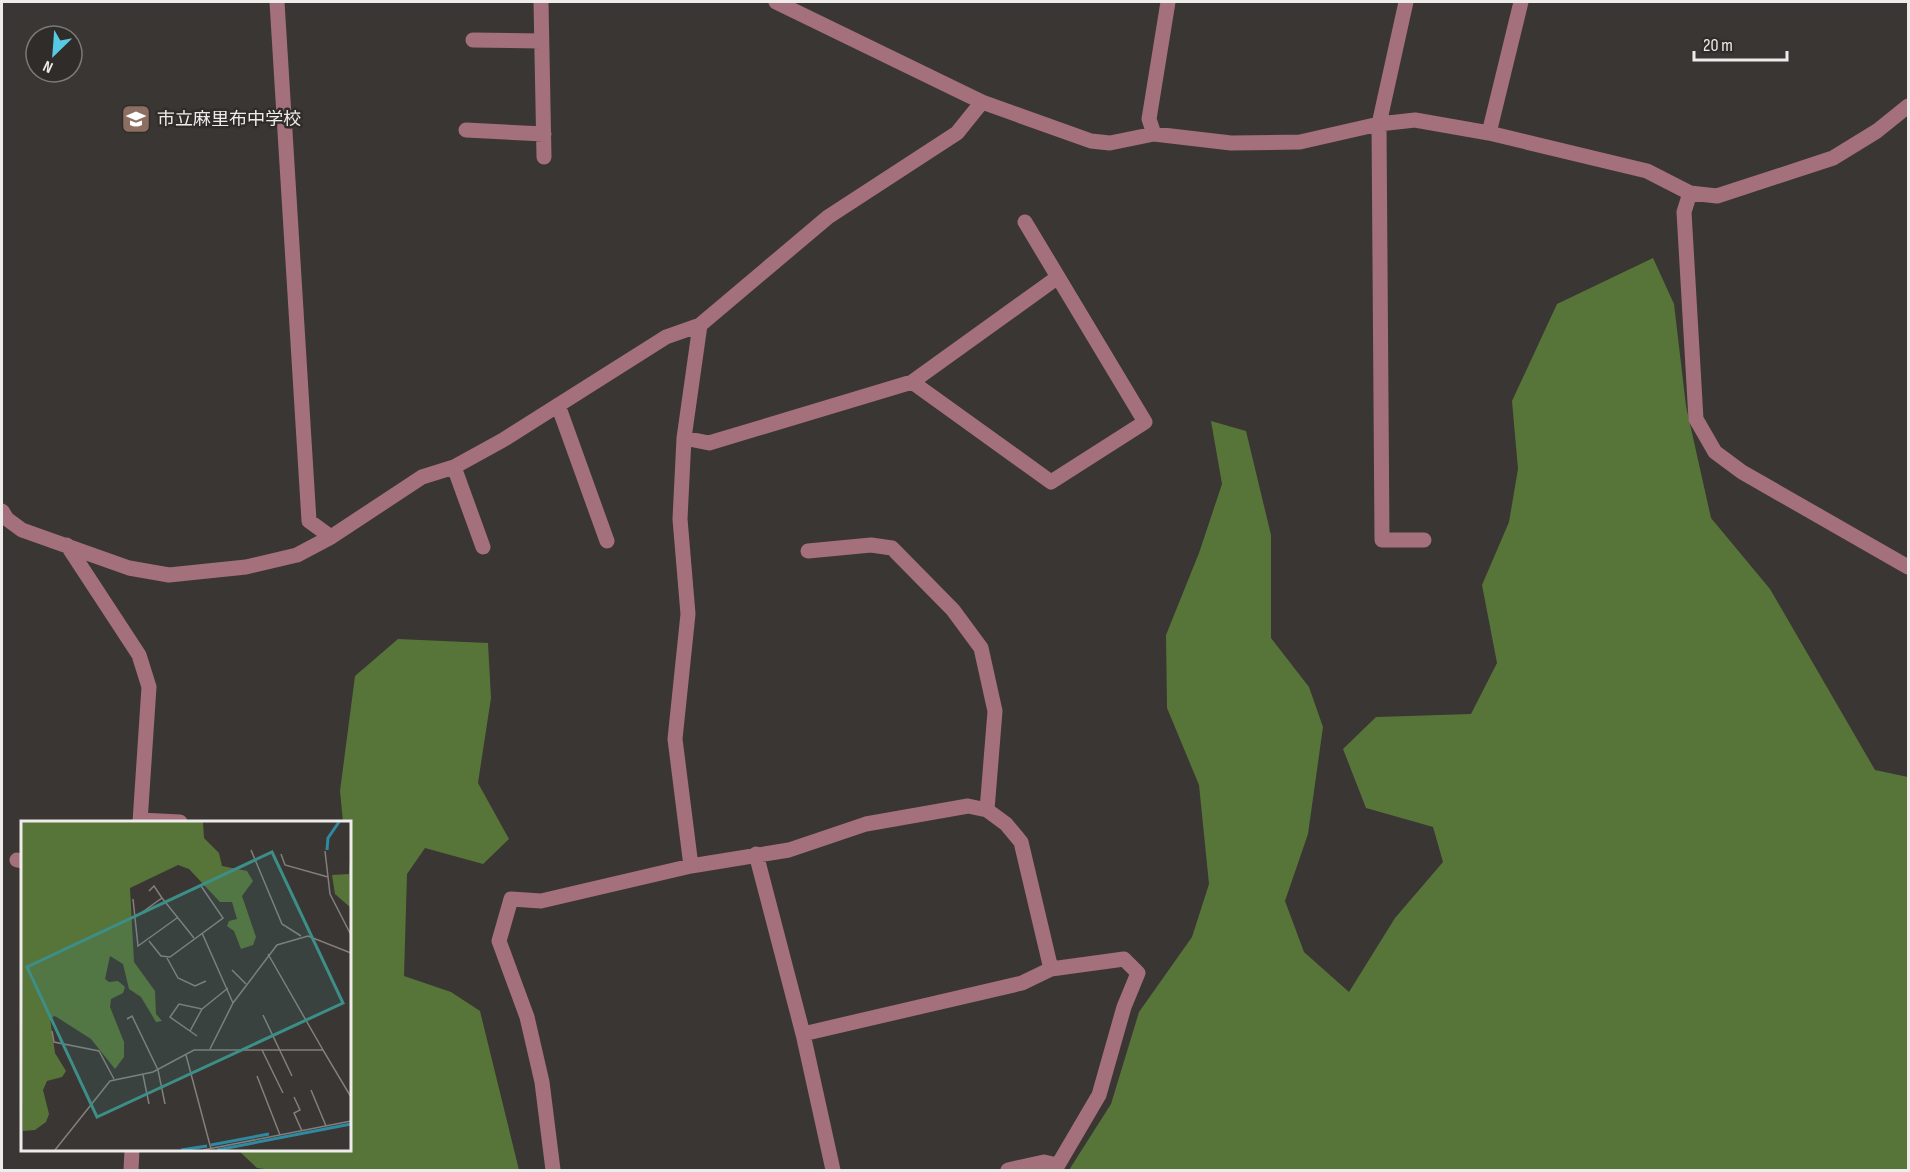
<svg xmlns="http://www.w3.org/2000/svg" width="1910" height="1172" font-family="'Sofia Sans Condensed','Noto Sans JP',sans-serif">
  <rect width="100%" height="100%" fill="#3a3633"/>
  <!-- forest -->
  <path fill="#577439" d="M1653 258 1674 304 1686 406 1711 518 1770 589 1875 770 1908 777V1170H1069L1111 1104 1139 1012 1192 937 1209 884 1199 785 1167 708 1166 635 1199 553 1222 484 1211 421 1246 431 1271 535V638L1309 687 1323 727 1308 834 1285 901 1304 952 1349 992 1395 918 1443 862 1433 827 1366 808 1343 749 1376 717 1471 714 1497 663 1482 585 1509 522 1518 469 1512 401 1557 304Z
    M398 639 488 643 491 698 478 783 509 839 483 864 425 848 407 874 404 976 451 992 480 1011 519 1170H272L257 1168 238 1150H350V822H343L340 791 355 676Z"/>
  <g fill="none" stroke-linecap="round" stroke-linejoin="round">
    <!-- minor -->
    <path stroke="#a4707b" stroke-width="15" d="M277 2 309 521 331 537
      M541 2 544 157
      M776 2 982 102 1091 141 1110 143 1154 134 1231 143 1300 142 1379 124 1415 120 1489 133 1647 171 1690 193 1717 196 1833 158 1877 131 1908 106
      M1406 2 1379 124 1382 540H1424
      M473 40 541 41
      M466 130 544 134
      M1489 133 1521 2
      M1154 134 1149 119 1168 2
      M1690 193 1684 212 1696 419 1715 452 1742 472 1908 567
      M912 382 1058 277
      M558 405 607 541
      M684 438 709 443 912 382 1051 482 1145 422 1025 222
      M454 467 483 547
      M2 511 7 519 22 530 129 568 169 575 246 567 297 555 331 537 422 477 454 467 503 440 666 337 700 325 828 217 957 133 982 102
      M67 545 139 655 149 687 140 822
      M808 551 871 545 892 548 953 610 981 648 995 711 987 810
      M140 820 180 822
      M756 854 803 1034 833 1170
      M17 860 22 861
      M691 866 675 739 688 614 680 519 684 438 700 325
      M803 1034 1022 983 1051 969 1124 959 1138 973 1124 1007 1099 1095 1055 1170
      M131 1170 132 1150
      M553 1170 542 1082 527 1017 499 941 511 899 541 901 691 866 789 850 866 824 968 806 987 810 1006 824 1021 842 1051 969
      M1008 1170 1044 1162 1057 1165"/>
  </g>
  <!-- icons -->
  <defs>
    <g id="school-square" transform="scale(1.5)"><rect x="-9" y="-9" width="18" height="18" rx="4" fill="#8d6e63" stroke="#302c29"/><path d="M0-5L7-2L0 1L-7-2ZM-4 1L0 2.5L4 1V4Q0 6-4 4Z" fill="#fff"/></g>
  </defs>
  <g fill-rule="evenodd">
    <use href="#school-square" x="136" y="119"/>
  </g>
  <g text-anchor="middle" stroke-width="5" stroke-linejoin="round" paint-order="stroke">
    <!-- poi labels -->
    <g font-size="18" fill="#eeecea" stroke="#302c29" text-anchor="start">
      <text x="157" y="125">市立麻里布中学校</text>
    </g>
  </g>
  <!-- overview -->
  <g transform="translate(21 821)">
    <rect width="330" height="330" fill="#3a3633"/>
    <path d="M0 1H182L183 17 198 32 201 45 226 50 232 60 221 75 235 116 232 124 220 128 213 110 206 105 208 100 216 98 211 81H199L168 48 157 44 109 67 113 141 134 170 135 193 141 200 135 201 120 176 108 168 102 143 89 135 84 158 88 161 97 160 104 166 102 172 90 178 89 186 103 221V236L94 248 70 218 34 195 29 197 34 232 45 250 41 256 26 260 22 269 28 293 25 301 14 309 2 310ZM330 23V87L314 73 311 54 328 53Z" fill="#577439"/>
    <path fill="none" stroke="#2e8aa2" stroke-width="3" d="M306 29 307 17 318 1M190 324 248 313M160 329 186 325M196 329 330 303"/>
    <path fill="none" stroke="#827f7c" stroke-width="1.5" d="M230 29 261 103 280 115M304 30 309 73 330 114M260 33 264 44 307 56M128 70 133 65 141 77M112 78 117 125 156 97M116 95 141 77 173 117M181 112 212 182M128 120 140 135 149 136 202 97 180 65M247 133 302 229M146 137 157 157 174 165 185 160M211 149 225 163M242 194 271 255M106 198 111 195 137 249 144 283M31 210 33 221 78 230 93 258M169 210 181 188M176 215 149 196 158 183 181 188 207 167M189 228 212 182 256 124 287 115 330 132M241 229 262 272M165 234 190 328M122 254 128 283M236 255 259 314M290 269 305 305M273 276 279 289 273 292 281 310M34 329 89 260 132 251 173 229H302L330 276M182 329 330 300"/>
    <path fill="#3c8e87" fill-opacity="0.15" stroke="#3c8e87" stroke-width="3" d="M251 31 322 182 76 296 6 146Z"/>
    <rect width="330" height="330" fill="none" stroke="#eeecea" stroke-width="3"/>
  </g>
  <!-- border -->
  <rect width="1910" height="1172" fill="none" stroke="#eeecea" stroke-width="6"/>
  <!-- north arrow -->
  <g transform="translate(54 54) rotate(205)"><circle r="28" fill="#302c29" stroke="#7c7976" stroke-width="1.5"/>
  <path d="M0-4.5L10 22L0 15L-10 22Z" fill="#57c9e2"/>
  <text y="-9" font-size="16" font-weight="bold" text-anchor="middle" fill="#eeecea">N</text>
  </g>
  <!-- scale -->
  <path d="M1694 51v9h93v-9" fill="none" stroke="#eeecea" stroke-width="3"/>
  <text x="1703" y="51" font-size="18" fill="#eeecea" stroke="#302c29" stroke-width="4.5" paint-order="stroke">20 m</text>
</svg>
